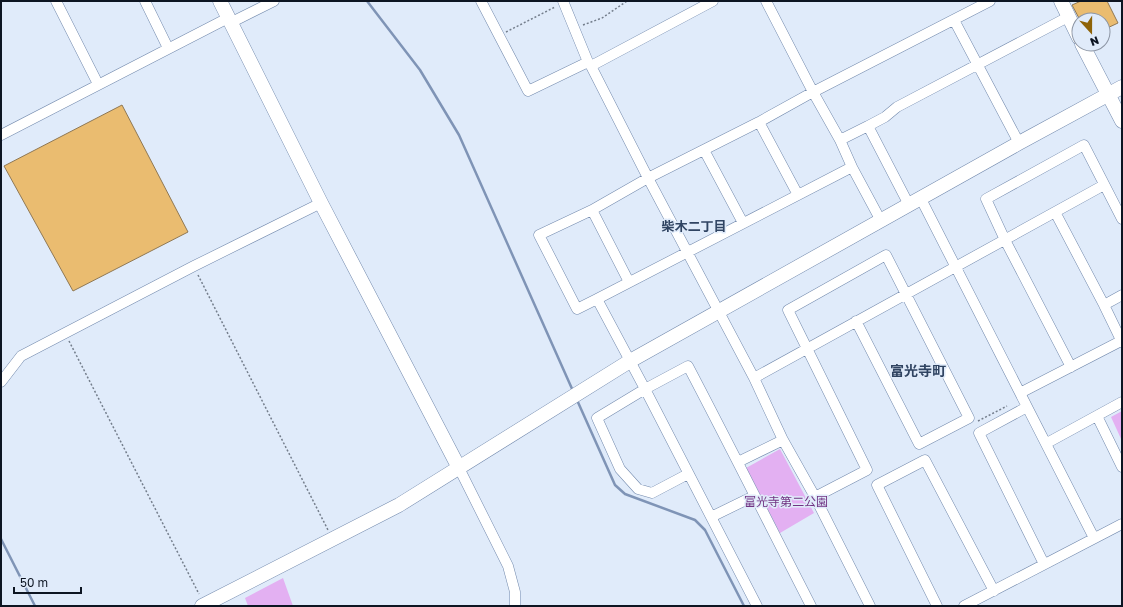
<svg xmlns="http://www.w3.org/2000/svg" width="1123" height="607" font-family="'Golos Text','Noto Sans JP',sans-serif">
  <rect width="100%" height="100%" fill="#e0ebfa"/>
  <!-- green -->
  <path fill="#e3b0f2" d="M1122 411V441L1111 417Z
    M780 449 814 513 780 533 746 468Z
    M283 578 293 606H248L245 598Z"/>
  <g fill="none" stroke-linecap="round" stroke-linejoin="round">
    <!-- stream -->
    <path stroke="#7f94b6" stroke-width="2.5" d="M367 1 420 70 459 135 573 391
      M577 400 615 485 625 494 695 520 705 530 744 606
      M1 539 35 606"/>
  </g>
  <!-- building -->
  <path fill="#eabc70" stroke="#8f7854" d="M1081 1H1107L1118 23 1103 30V20H1080L1072 5Z
    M122 105 188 232 73 291 4 166Z"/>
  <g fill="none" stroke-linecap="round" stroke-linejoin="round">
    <!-- street casing -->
    <g stroke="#738aad" stroke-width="11">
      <path id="street" d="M56 1 98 84
        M145 1 168 48
        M481 1 528 91 588 62
        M563 1 588 62 591 66 648 178 754 378 783 440 815 497 870 606
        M766 1 813 92 840 140 852 167 597 299 645 389 688 366C730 446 770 526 811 606
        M954 20 1019 143
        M230 23 274 1
        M591 66 713 1
        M759 122 798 195
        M1 135 228 18
        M840 140 868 126
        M704 150 743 223
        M852 167 881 221
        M921 199 1094 538
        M909 205 868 126 885 117 897 107 1068 17
        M592 210 629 282
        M1055 212 1104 305 1122 342
        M597 299 577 309 539 235 592 210 648 178 759 122 813 92 990 1
        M1104 305 1122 295
        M1071 367 1005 240 986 199 1084 145 1122 219
        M754 378 1104 185
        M1 382 21 356 194 266 321 203
        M1020 393 1121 341
        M1027 407 979 433 1044 564
        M1097 416 1122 467
        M1047 443 1122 402
        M738 462 783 440
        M459 468 508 566 515 592V606
        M688 474 652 493 638 489 620 469 597 418 645 389 757 606
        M815 497 867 470 788 310 886 255 969 418 919 444 856 321
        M711 517 754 496
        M937 606 877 485 925 460 994 591
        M964 606 1122 524"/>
    </g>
    <!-- secondary casing -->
    <g stroke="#738aad" stroke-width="15">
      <path id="secondary" d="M220 1 321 203 459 468
        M1061 1 1079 38
        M1082 44 1122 121
        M202 606 399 505 630 361 1019 143 1122 87"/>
    </g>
    <!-- path -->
    <path stroke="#747e8c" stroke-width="1.5" stroke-dasharray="2 2" stroke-linecap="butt" d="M583 25 602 18 627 1
      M506 32 555 7
      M198 275 328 530
      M69 341 199 594
      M978 421 1007 406"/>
    <!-- street -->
    <use href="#street" stroke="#fff" stroke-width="10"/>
    <!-- secondary -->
    <use href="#secondary" stroke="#fff" stroke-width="14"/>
  </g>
  <g text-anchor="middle" stroke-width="3" stroke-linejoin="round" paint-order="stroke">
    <!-- park labels -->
    <g font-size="12" fill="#713382" stroke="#e0ebfa">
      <text x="786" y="506">富光寺第二公園</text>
    </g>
    <!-- neighbourhood labels -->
    <g font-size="13" font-weight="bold" fill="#304462" stroke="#e0ebfa">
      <text x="694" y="231">柴木二丁目</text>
    </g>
    <!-- quarter labels -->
    <g font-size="14" font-weight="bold" fill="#304462" stroke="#e0ebfa">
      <text x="918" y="376">富光寺町</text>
    </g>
  </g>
  <!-- border -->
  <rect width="1123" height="607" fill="none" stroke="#0d1522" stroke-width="4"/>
  <!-- north arrow -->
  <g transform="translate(1091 32) rotate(159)"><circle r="19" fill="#e0ebfa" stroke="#8c95a4"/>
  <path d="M0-3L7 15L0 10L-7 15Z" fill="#8e6308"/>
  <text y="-6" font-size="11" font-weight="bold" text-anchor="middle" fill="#0d1522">N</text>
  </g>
  <!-- scale -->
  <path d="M14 587v6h67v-6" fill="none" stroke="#0d1522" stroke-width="2"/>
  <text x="20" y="587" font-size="12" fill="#0d1522" stroke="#e0ebfa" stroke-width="3" paint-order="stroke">50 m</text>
</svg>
